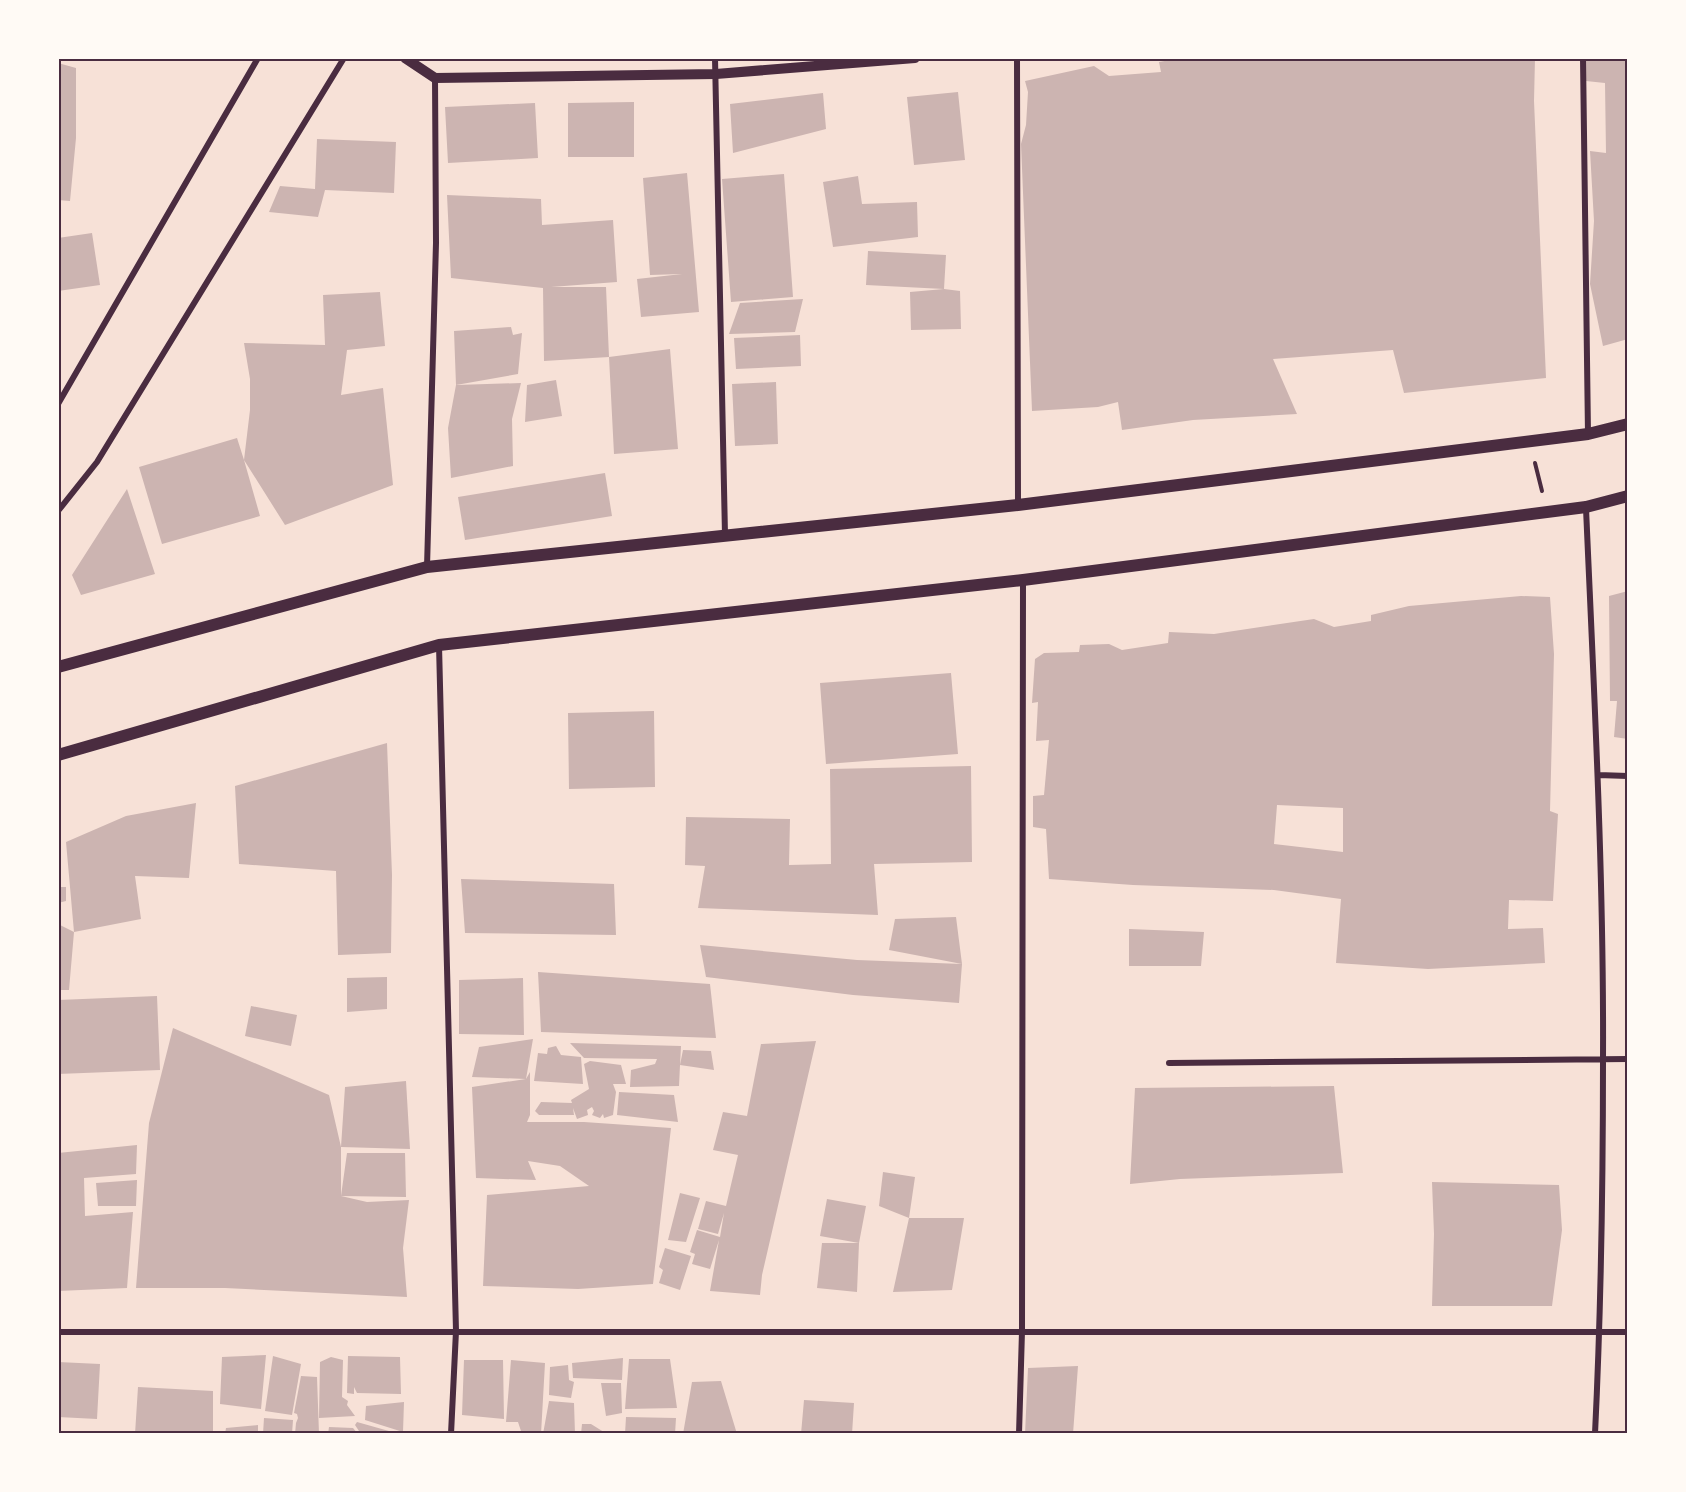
<svg xmlns="http://www.w3.org/2000/svg" width="1686" height="1492" font-family="'IBM Plex Sans',sans-serif">
  <rect width="100%" height="100%" fill="#f7e1d7"/>
  <!-- building -->
  <path fill="#ccb4b1" fill-rule="evenodd" d="M1181 58H1233L1237 60 1242 58H1535L1534 101 1546 378 1404 393 1393 350 1273 359 1297 414 1193 420 1122 430 1118 402 1098 407 1032 411 1021 144 1026 125 1028 92 1025 81 1094 66 1109 76 1161 72 1159 62Z
    M1585 58H1628V339L1603 346 1590 284 1594 221 1590 151 1606 153 1605 83 1586 81Z
    M58 63 76 68V138L70 201 58 200Z
    M958 92 965 160 914 165 907 97Z
    M823 93 826 129 733 153 730 104Z
    M634 102V157H568V103Z
    M535 103 538 158 448 163 445 107Z
    M317 139 396 142 394 193 325 190 318 217 269 212 280 186 315 189Z
    M687 173 699 312 641 317 637 279 682 274 650 275 643 178Z
    M784 174 793 297 731 302 722 179Z
    M858 176 862 204 917 202 918 237 833 247 823 182Z
    M447 195 541 199 542 225 613 220 617 282 551 287H606L609 357 544 361 543 288 451 278Z
    M92 233 100 285 58 291V238Z
    M868 251 946 255 944 289 866 285Z
    M944 289 960 291 961 329 911 330 910 292Z
    M380 292 385 346 347 350 341 395 383 388 393 485 285 525 244 460 260 516 162 544 139 467 237 438 244 460 250 410V379L244 343 325 345 323 295Z
    M803 299 795 332 729 334 740 303Z
    M511 327 513 335 522 333 518 374 456 385 521 383 512 419 513 466 451 478 448 428 456 385 454 331Z
    M800 335 801 366 736 369 734 338Z
    M670 349 678 449 614 454 609 357Z
    M556 380 562 416 525 422 527 385Z
    M776 382 778 444 735 446 732 384Z
    M605 473 612 516 465 540 458 497Z
    M127 489 155 574 81 595 72 575Z
    M1628 591V739L1614 737 1617 701H1610L1609 596Z
    M1521 596 1550 597 1554 654 1550 811 1558 814 1553 901 1509 900 1508 929 1543 928 1545 963 1428 969 1336 963 1341 899 1274 890 1133 885 1049 879 1046 829 1033 827V796L1044 795 1049 740 1036 741 1038 702 1032 703 1035 659 1044 653 1079 652 1080 645 1109 644 1122 650 1168 643 1169 632 1214 634 1314 619 1334 627 1371 621V615L1409 606ZM1277 805 1343 808V852L1274 844Z
    M951 673 958 754 826 764 820 683Z
    M654 711 655 787 569 789 568 713Z
    M387 743 392 875 391 953 338 955 336 871 239 864 235 786Z
    M971 766 972 862 874 864 878 915 698 908 705 866 685 865 686 817 790 819 789 865 831 864 830 769Z
    M196 803 189 878 135 876 141 919 74 932 66 842 126 816Z
    M461 879 614 884 616 935 465 933Z
    M58 887H66V901L58 903Z
    M956 917 962 964 959 1003 853 995 706 977 700 945 857 960 962 964 889 950 895 919Z
    M58 924 74 932 69 990H58Z
    M1129 929 1204 932 1201 966H1129Z
    M538 972 710 984 716 1038 541 1032Z
    M387 977V1009L347 1012V978Z
    M523 978 524 1035 459 1034V980Z
    M157 996 160 1070 58 1074V1000Z
    M251 1006 297 1015 291 1046 245 1036Z
    M173 1028 329 1095 341 1147V1196L347 1153H405L406 1197 341 1196 367 1202 409 1200 403 1248 407 1297 225 1288H136L149 1123Z
    M533 1039 526 1079 472 1077 479 1047Z
    M816 1041 762 1275 760 1295 710 1291 719 1240 710 1269 692 1264 695 1254 690 1252 697 1230 720 1237 724 1213 718 1234 698 1229 706 1201 726 1206 738 1155 713 1150 723 1112 747 1116 761 1044Z
    M570 1043 681 1046 680 1065 683 1050 711 1051 714 1070 680 1065 679 1086 630 1087 631 1070 655 1064 657 1059 584 1058Z
    M556 1046 561 1055 581 1057 583 1084 534 1081 538 1053 547 1054 548 1048Z
    M590 1061 621 1065 626 1084H613L616 1092 613 1115 604 1118 603 1114 600 1118 592 1115 594 1111 592 1107 587 1110 588 1115 577 1119 573 1108 574 1115H539L535 1111 541 1102 572 1103 571 1100 589 1089 584 1064Z
    M530 1072V1115L527 1122H584L671 1128 653 1284 578 1289 483 1286 487 1195 589 1186 560 1166 528 1161 536 1180 476 1178 472 1087 526 1079Z
    M406 1081 410 1149 341 1147 345 1087Z
    M1334 1086 1343 1173 1180 1179 1130 1184 1135 1088Z
    M619 1092 674 1095 678 1122 617 1115Z
    M137 1145 136 1174 84 1178 85 1216 133 1212 127 1288 58 1291V1153Z
    M883 1172 915 1177 909 1218H964L952 1290 893 1292 909 1218 879 1206Z
    M137 1180 136 1206H98L96 1183Z
    M1432 1182 1559 1185 1562 1230 1552 1306H1432L1434 1234Z
    M680 1193 700 1198 686 1242 668 1240Z
    M827 1199 866 1206 859 1243 820 1236Z
    M822 1243H859L857 1292 817 1288Z
    M665 1248 691 1256 680 1290 659 1283 663 1270 659 1267Z
    M266 1355 261 1409 220 1404 222 1357Z
    M273 1356 301 1364 292 1415 265 1411Z
    M348 1356 400 1357 401 1394 357 1393 354 1387V1394L347 1393Z
    M331 1357 343 1360 342 1397 348 1401 347 1405 355 1416 319 1418 320 1362Z
    M623 1358 622 1380 573 1378 572 1363Z
    M629 1359H670L677 1408 625 1409Z
    M464 1360H503L504 1419 462 1415Z
    M511 1360 545 1363 541 1434H522L518 1422H506Z
    M58 1362 100 1364 97 1419 58 1417Z
    M568 1365 569 1380 574 1382 571 1398 549 1395 550 1367Z
    M1078 1366 1073 1434H1025L1028 1368Z
    M301 1376 317 1377 319 1434H295L296 1423 298 1418 297 1414 294 1413Z
    M721 1381 737 1434H683L692 1382Z
    M601 1383H621L622 1413 606 1416Z
    M138 1387 213 1391V1434H135Z
    M804 1400 854 1403 852 1434H801Z
    M549 1401 574 1403 575 1434H543Z
    M404 1402 403 1432 365 1420 366 1406Z
    M626 1417 676 1418 675 1434H625Z
    M264 1418 293 1420 292 1434H263Z
    M357 1422 396 1433V1434H361L355 1425Z
    M582 1424H591L607 1434H581Z
    M258 1425V1434H225L226 1428Z
    M329 1427 353 1428 358 1434H328Z"/>
  <g fill="none" stroke-linecap="round" stroke-linejoin="round">
    <!-- path -->
    <path stroke="#4a2c40" stroke-width="4" d="M1535 463 1542 491"/>
    <!-- minor -->
    <path stroke="#4a2c40" stroke-width="6" d="M715 58 725 535
      M1017 58 1018 505
      M1583 58 1588 434
      M58 404 258 58
      M1586 508C1594 692 1604 877 1603 1061 1603 1185 1601 1310 1595 1434
      M58 511 97 462 344 58
      M427 567 436 243 435 78
      M439 645 456 1331 451 1434
      M1598 775 1628 776
      M1169 1063 1628 1059
      M58 1332H1628
      M1019 1434 1022 1331 1023 580"/>
    <!-- tertiary -->
    <path stroke="#4a2c40" stroke-width="10" d="M405 58 435 78 716 74 915 58"/>
    <!-- secondary -->
    <path stroke="#4a2c40" stroke-width="12" d="M58 667 427 567 1018 505 1588 434 1628 424
      M58 755 439 645 1023 580 1586 507 1628 496"/>
  </g>
  <!-- border -->
  <rect width="1686" height="1492" fill="none" stroke="#fffaf5" stroke-width="120"/>
  <rect x="60" y="60" width="1566" height="1372" fill="none" stroke="#4a2c40" stroke-width="2"/>
</svg>
